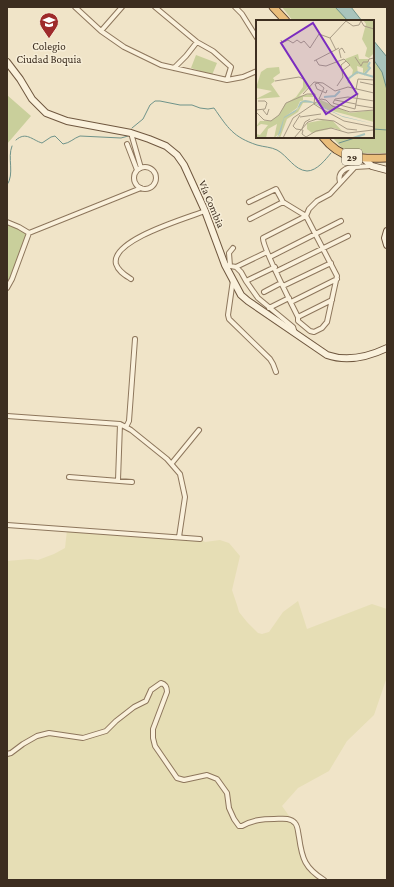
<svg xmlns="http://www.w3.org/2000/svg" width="394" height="887" font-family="'Crimson Pro',serif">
  <rect width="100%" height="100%" fill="#f0e4c8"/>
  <!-- farmland -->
  <path fill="#e6deb5" d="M67 530 200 539 205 542 220 540 229 543 240 556 232 590 237 605 239 612 247 622 258 633 262 634 269 632 283 612 298 601 307 629 372 604 387 609V677L374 715 347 741 329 771 298 788 282 806 297 827 302 856 321 878V880H7V561L30 559 38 560 54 554 65 548Z"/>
  <!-- green -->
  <path fill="#c9cf9b" d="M282 7H341L351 21H293Z
    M373 53 387 75V153H359L342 148 332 137H373Z
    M196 55 217 63 212 75 191 68Z
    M7 95 31 116 7 144Z
    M7 222 29 233 7 288Z"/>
  <!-- water -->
  <path fill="#a9c4bc" stroke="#6f938a" d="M335 7H351L362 21H348Z
    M373 40 387 57V90L382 72 373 59Z"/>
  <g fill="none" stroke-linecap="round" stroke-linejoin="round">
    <!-- stream -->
    <path stroke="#6f938a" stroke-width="1" d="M132 128 143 119 150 105 155 101H160L180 105H192L200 108 208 109 214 108C228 128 233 137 257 145 264 147 271 147 277 150 288 156 294 170 307 171 317 171 326 159 331 153
      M373 129 387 130
      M16 140C26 131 32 140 42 143L51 137 55 136 63 144C70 143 74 138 80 136L121 138 128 136
      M339 143 358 137
      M7 185C15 174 7 158 12 146"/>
    <!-- minor casing -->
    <g stroke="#8d765c" stroke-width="6">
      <path id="minor" d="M75 7 101 31 124 47 161 65 227 80 243 77 257 71
        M155 7 197 42 213 51 231 67 227 80
        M235 7 242 14 257 38
        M101 31 122 7
        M174 68 186 56 197 42
        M131 133 141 168
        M127 144 137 170
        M134 178a11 11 0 1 1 22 0a11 11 0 1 1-22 0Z
        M340 182C337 172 346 167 355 167
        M249 202 276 189 283 202 306 216 337 276 327 322 322 328 314 332 310 331 298 321V317C292 305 262 246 263 238L306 216 309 209 317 201 330 194 355 167 372 166
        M250 219 283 202
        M7 222 19 227 29 233
        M270 257 341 221
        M225 265 236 267 241 272 246 281 258 298 293 327 295 333
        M230 266 229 253 233 248
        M236 267 267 252
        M277 271 348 236
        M131 279C125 275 118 271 116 264 110 240 187 218 205 211
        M233 280 228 315 229 319 270 359 273 364 276 372
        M246 281 275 267
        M283 286 331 263
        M7 288 12 279 29 233 141 188
        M264 292 281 283
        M291 302 337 279
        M269 308 289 298
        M298 317 332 300
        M7 416 120 424 131 430 167 459 180 474 185 497 179 537
        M126 427 129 421 135 339
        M172 463 199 430
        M69 477 132 482
        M118 480 120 424
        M7 525 200 539
        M7 754 11 753 23 744 37 736 49 733 83 738 106 731 116 721 134 707 146 701 151 690 161 683C165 684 167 687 167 692L153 729V738L155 746 177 778 184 780 207 775 217 779 227 793 229 808 234 819 239 826H242C253 820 262 819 274 819 281 819 290 817 295 823 298 826 298 833 299 837 302 859 305 868 324 880"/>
    </g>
    <!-- secondary casing -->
    <g stroke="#6f573f" stroke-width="8">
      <path id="secondary" d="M7 62 20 79 32 99 46 113 67 121 131 133 149 139 166 146 177 155 184 165 205 211 225 265 241 295 248 301 327 355C347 362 368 357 387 348
        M364 159 372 166 387 170
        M387 231 385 238 387 245"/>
    </g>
    <!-- trunk casing -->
    <g stroke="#5b4430" stroke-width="9">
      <path id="trunk" d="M273 7 286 21
        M323 137C341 160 360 159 387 158"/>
    </g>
    <!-- minor -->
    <use href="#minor" stroke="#faf1dc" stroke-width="4"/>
    <!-- secondary -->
    <use href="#secondary" stroke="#faf1dc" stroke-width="6"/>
    <!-- trunk -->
    <use href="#trunk" stroke="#eabe7c" stroke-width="7"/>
  </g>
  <!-- icons -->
  <defs>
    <g id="school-pin" transform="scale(1)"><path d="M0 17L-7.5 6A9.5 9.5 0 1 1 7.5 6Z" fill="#9e2a2b" stroke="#f7eed8"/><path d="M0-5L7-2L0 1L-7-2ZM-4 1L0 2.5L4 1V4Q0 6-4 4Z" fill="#fff"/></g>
  </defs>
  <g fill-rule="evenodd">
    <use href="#school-pin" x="49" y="22"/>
  </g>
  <g text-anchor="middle" stroke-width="3" stroke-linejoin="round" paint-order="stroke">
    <!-- shield labels -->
    <rect fill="#f7eed8" stroke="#756857" stroke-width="1" x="342" y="149" width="20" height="16" rx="3"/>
    <g font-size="10" font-weight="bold" fill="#3d2e20">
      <text x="352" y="161">29</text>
    </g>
    <!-- poi labels -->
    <g font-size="11" fill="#3d2e20" stroke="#f7eed8">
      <text x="49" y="50">Colegio<tspan x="49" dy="13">Ciudad Boquia</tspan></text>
    </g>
    <!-- street labels -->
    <g font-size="11" fill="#3d2e20" stroke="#f7eed8">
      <text transform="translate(212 204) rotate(67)" y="4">Vía Combia</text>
    </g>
  </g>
  <!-- overview -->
  <g transform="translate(256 20)">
    <rect width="118" height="118" fill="#f0e4c8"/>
    <path d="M107 0H118V33L113 38 109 36 111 28 106 19 110 4ZM102 34 103 39H112L113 48 107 54V48L101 46 102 54 96 55 97 50 89 39ZM23 47 24 53 17 58 19 61 15 64 24 77 0 79 16 71 0 68 5 52 11 48ZM47 59 52 67 43 76 55 74 58 77H47V80H54L44 81 41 88 30 96 42 89 45 82H56L47 83 42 92 31 99 24 118H22L24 113 18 118 21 104 12 109 10 118H0V114L4 115 12 105 5 104 0 107 4 101H14L23 95 29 84 40 77 47 67ZM65 80 94 93 118 90V102L73 90 60 83ZM67 100 77 101 86 111 78 108 56 113 51 109V103Z" fill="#c9cf9b"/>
    <path d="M49 80 55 81 86 96 118 104 87 97 57 83 47 82 39 92 28 98 25 112 21 118 28 97 41 89 44 82Z" fill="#a9c4bc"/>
    <path fill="none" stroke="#a9c4bc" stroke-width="2" d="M108 55 114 48 112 46 114 42M93 63 92 59 101 52 118 57M68 77 79 76 84 71M97 118 109 114"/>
    <path fill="none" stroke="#a89b85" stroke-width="1" d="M74 18 90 1 97 6 103 5 105 1 108 6 118 9M74 18 80 30M25 20 26 23 32 20 37 23 41 20 45 23 48 21 54 28 63 14 74 18M99 37 105 46 107 42H112L113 39 118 38M85 38 83 30 86 28 89 33M60 40 63 45 70 46 88 39 94 45 86 51M58 41 83 28M19 61 43 57 47 59M104 62 118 65M62 63 59 64 61 69 70 73 71 70M62 63 68 68 63 79M81 66 87 57 85 45 90 41M100 69 102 59 118 60M47 74 58 62 67 63 79 71 92 67 118 73M79 79 77 83 80 84 99 89 102 73M79 79 92 77 118 81M79 80 100 84M100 85 118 88M64 88 88 101 118 107M0 90 9 89 11 83 9 81H2M7 90 11 95 13 89M0 92 8 100 15 101 23 95 30 83 51 74H59L58 84 64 88M44 95 37 106 40 109 47 110M44 97 65 94M46 109 49 102 54 99M47 110 46 114 50 117 60 111 75 108 92 113 117 110M27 118 37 98 65 79 70 80 76 86 94 92 118 90M38 118 52 102 61 99 78 101 91 109 101 110"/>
    <path fill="#7b2cbf" fill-opacity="0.15" stroke="#7b2cbf" stroke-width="2" d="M57 3 101 74 70 94 25 23Z"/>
    <rect width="118" height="118" fill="none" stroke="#3d2e20" stroke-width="2"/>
  </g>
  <!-- border -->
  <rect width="394" height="887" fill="none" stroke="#3d2e20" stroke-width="16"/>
</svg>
